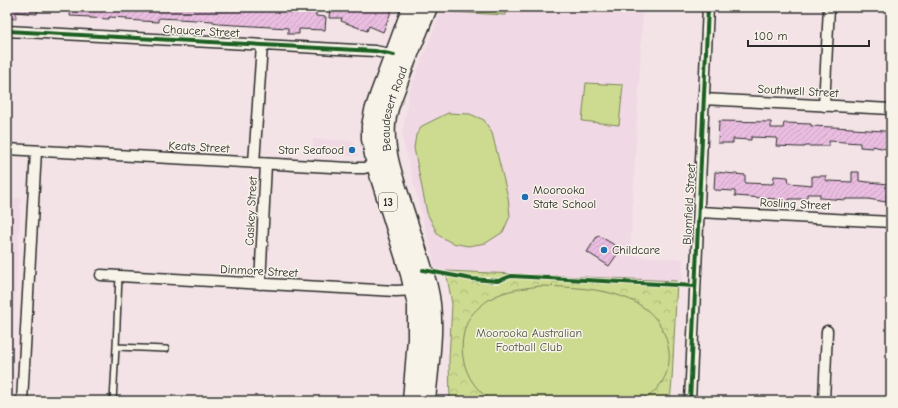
<svg xmlns="http://www.w3.org/2000/svg" width="898" height="408" font-family="'Comic Neue',sans-serif">
  <defs>
    <pattern id="forest-crowns" width="20" height="18" patternUnits="userSpaceOnUse"><rect width="20" height="18" fill="#ccdb8f"/><path d="M2 6a3 3 0 1 1 6 0M12 15a3 3 0 1 1 6 0" fill="none" stroke="#afbc7c"/></pattern>
    <pattern id="building-hatch" width="6" height="6" patternUnits="userSpaceOnUse"><rect width="6" height="6" fill="#eabde1"/><path d="M-1 1l2-2M0 6l6-6M5 7l2-2" fill="none" stroke="#c9a3c1"/></pattern>
  </defs>
  <rect width="100%" height="100%" fill="#f3e3e6"/>
  <filter id="ink" filterUnits="userSpaceOnUse"><feTurbulence type="fractalNoise" baseFrequency=".025" numOctaves="2"/><feDisplacementMap in="SourceGraphic" scale="8" xChannelSelector="R" yChannelSelector="G"/><feConvolveMatrix kernelMatrix="1 2 1 2 8 2 1 2 1" color-interpolation-filters="sRGB"/></filter>
  <g filter="url(#ink)">
    <!-- built -->
    <path fill="#f0d8e4" d="M443 7H643L630 256 683 259 682 281 436 270 402 137 409 92Z
      M313 139 353 141 358 156 313 154Z
      M7 198H21L9 398H7Z"/>
    <!-- forest -->
    <path fill="url(#forest-crowns)" stroke="#7c835d" d="M446 271 677 281 672 380 670 401H450L449 359 452 304Z"/>
    <!-- pitch -->
    <path fill="#ccdb8f" stroke="#7c835d" d="M454 7H505V15L453 12Z
      M586 83 623 85 619 125 582 121Z
      M448 113 470 114 484 120 492 133 508 197 510 216 503 232 486 243 468 246 452 243 438 235 427 213 414 148 416 135 422 126Z
      M541 286C591 288 661 289 669 352 671 375 659 389 643 401H493C466 386 455 352 467 323 470 314 482 304 490 299 505 290 524 288 541 286Z"/>
    <!-- building -->
    <path fill="url(#building-hatch)" stroke="#2b2b2b" d="M7 7H38L37 14 16 12V19L7 18Z
      M71 7H210V9H223V7H300V9H316V16L326 17 325 30 299 29V34H288V28L218 24V23L213 22V21L160 18 158 19V22L126 20 127 18 109 17V19L90 18V17L70 16Z
      M330 7H393L383 32 369 26 367 31 341 21 342 18H329Z
      M719 121 771 122V128H783L784 123 811 124V126L853 128V129L884 131 891 133V150L872 146V148L860 147V143L829 141V146H805V147H798L776 146 777 138 751 137V140L733 139V143H718Z
      M715 172 745 175V183L773 184 774 176 788 177 789 183 812 185V176H826V180L828 181 852 182V172H859V181L888 184 886 202 868 199H846V200L820 198V194H807V199H789V205H782V201L776 200V199L735 196V191L714 190Z
      M598 235 621 249 609 266 587 252Z"/>
    <g fill="none" stroke-linecap="round" stroke-linejoin="round">
      <!-- lane casing -->
      <g stroke="#2b2b2b" stroke-width="8">
        <path id="lane" d="M116 347 166 349
          M113 401 116 347 119 276"/>
      </g>
      <!-- street casing -->
      <g stroke="#2b2b2b" stroke-width="13">
        <path id="street" d="M7 31 375 51 394 55
          M703 99 891 109
          M824 106 829 7
          M7 149 349 168H364L379 164
          M254 163 262 45
          M699 212 891 222
          M101 275 396 291 415 290
          M260 284 266 164
          M22 401 36 151
          M690 401 708 7
          M824 401 827 331"/>
      </g>
      <!-- highway casing -->
      <g stroke="#2b2b2b" stroke-width="21">
        <g id="highway">
          <path d="M412 401 417 339V305L410 274 376 165 371 139V126L374 111 379 96 412 7"/>
          <path id="s1" d="M426 401C429 364 437 323 428 287 420 256 409 227 400 197 392 173 384 149 386 123 387 109 393 96 398 83 407 57 418 32 428 7"/>
        </g>
      </g>
      <!-- lane -->
      <use href="#lane" stroke="#f7f3e8" stroke-width="5"/>
      <!-- street -->
      <use href="#street" stroke="#f7f3e8" stroke-width="10"/>
      <!-- highway -->
      <use href="#highway" stroke="#f7f3e8" stroke-width="18"/>
      <!-- cycleway casing -->
      <g stroke="#f7f3e8" stroke-width="6">
        <path id="cycleway" d="M7 31 375 51 394 55
          M423 270 472 279 498 281 511 276 695 286
          M690 401 708 7"/>
      </g>
      <!-- cycleway -->
      <use href="#cycleway" stroke="#1b5e20" stroke-width="4"/>
    </g>
  </g>
  <!-- markers -->
  <g fill="#1f6fb2" stroke="#f7f3e8" stroke-width="1.5">
    <circle cx="352" cy="150" r="4"/>
    <circle cx="525" cy="197" r="4"/>
    <circle cx="604" cy="250" r="4"/>
  </g>
  <g text-anchor="middle" stroke-width="3" stroke-linejoin="round" paint-order="stroke">
    <!-- shield labels -->
    <rect fill="#f7f3e8" stroke="#686764" stroke-width="1" x="379" y="193" width="18" height="18" rx="3"/>
    <g font-size="11" font-weight="bold" fill="#2b2b2b">
      <text x="388" y="206">13</text>
    </g>
    <!-- street labels -->
    <g font-size="12" fill="#2b2b2b" stroke="#f7f3e8">
      <text transform="translate(201 31) rotate(3)" y="4">Chaucer Street</text>
      <text transform="translate(798 91) rotate(3)" y="4">Southwell Street</text>
      <text dy="4" stroke="none"><textPath href="#s1" startOffset="300">Beaudesert Road</textPath></text>
      <text transform="translate(199 147) rotate(3)" y="4">Keats Street</text>
      <text transform="translate(689 204) rotate(-87)" y="4">Blomfield Street</text>
      <text transform="translate(795 204) rotate(3)" y="4">Rosling Street</text>
      <text transform="translate(251 211) rotate(-87)" y="4">Caskey Street</text>
      <text transform="translate(259 271) rotate(3)" y="4">Dinmore Street</text>
    </g>
    <!-- poi labels -->
    <g font-size="12" fill="#2b2b2b" stroke="#f7f3e8" text-anchor="start">
      <text x="344" y="154" text-anchor="end">Star Seafood</text>
      <text x="533" y="194">Moorooka<tspan x="533" dy="14">State School</tspan></text>
      <text x="612" y="254">Childcare</text>
    </g>
    <!-- park labels -->
    <g font-size="12" fill="#535744" stroke="#f7f3e8">
      <text x="529" y="337">Moorooka Australian<tspan x="529" dy="14">Football Club</tspan></text>
    </g>
  </g>
  <!-- margin -->
  <rect width="898" height="408" fill="none" stroke="#f7f3e8" stroke-width="24"/>
  <rect x="12" y="12" width="874" height="384" fill="none" stroke="#2b2b2b" stroke-width="1.5" filter="url(#ink)"/>
  <!-- scale -->
  <path d="M748 40v6h121v-6" fill="none" stroke="#2b2b2b" stroke-width="2"/>
  <text x="754" y="40" font-size="12" fill="#2b2b2b" stroke="#f7f3e8" stroke-width="3" paint-order="stroke">100 m</text>
</svg>
